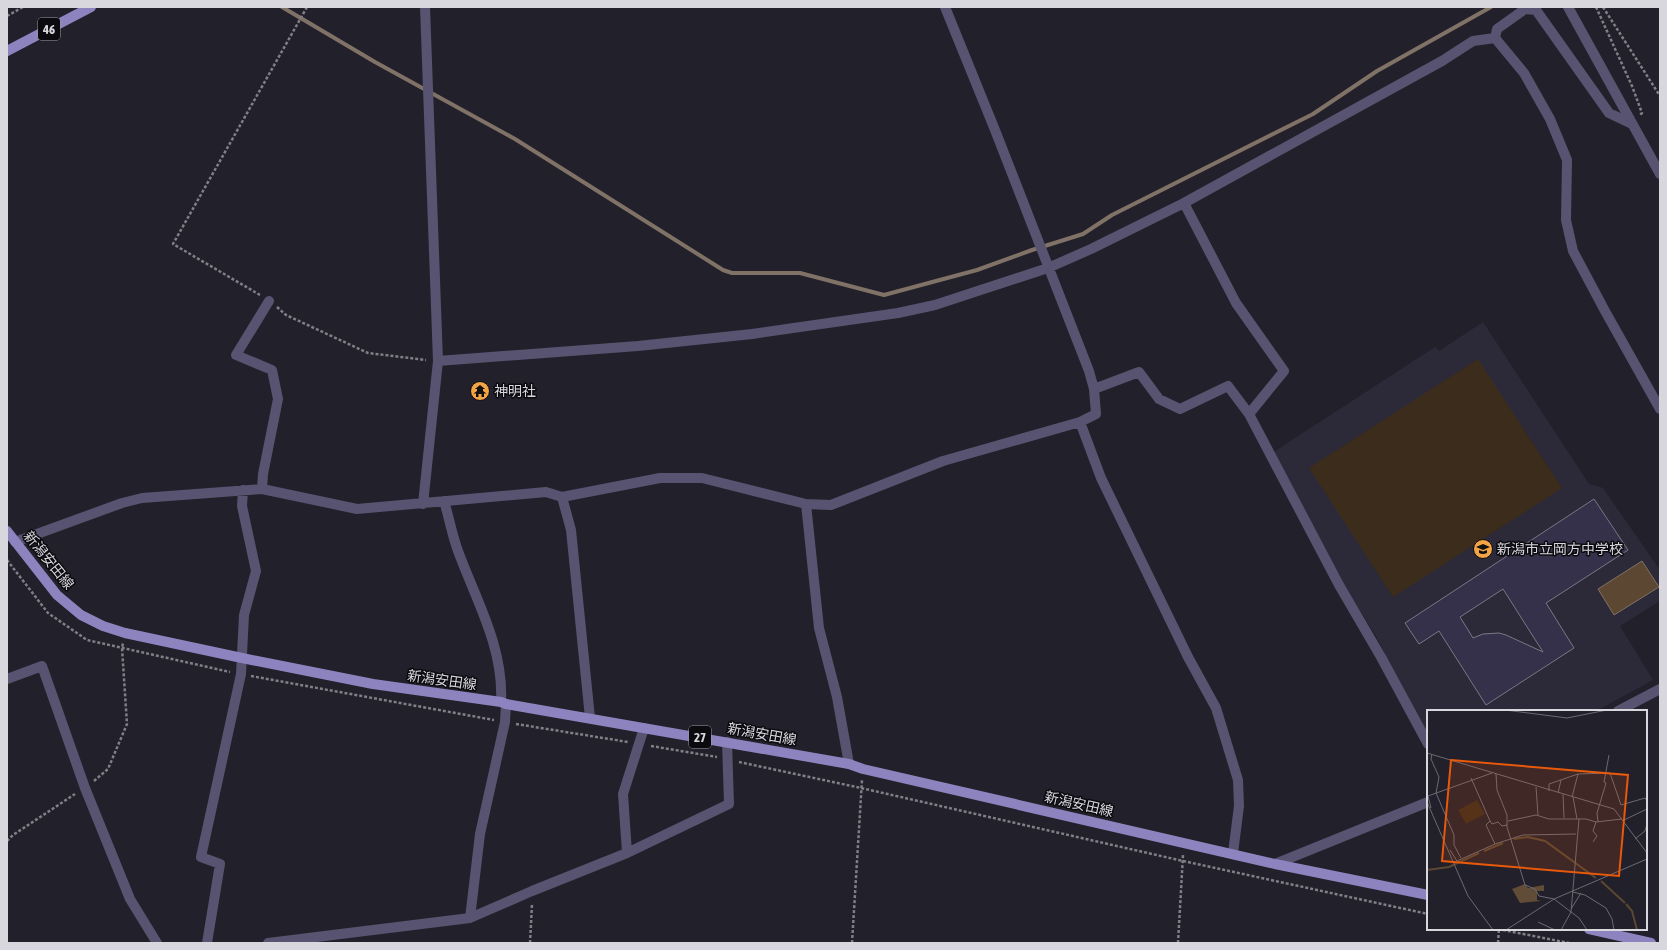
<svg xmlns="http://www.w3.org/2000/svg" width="1667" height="950" font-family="'Asap Condensed','Noto Sans JP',sans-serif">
  <rect width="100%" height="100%" fill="#22202a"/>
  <!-- built -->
  <path fill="#2c2a38" d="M1483 322 1589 484 1603 488 1660 570V601L1620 626 1653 680 1596 711H1428V737L1376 636 1308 528 1272 453 1435 347 1439 351Z"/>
  <!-- green -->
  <path fill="#3c2c1b" d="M1478 359 1562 488 1393 597 1309 468Z"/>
  <!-- water -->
  <path fill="#5b4732" stroke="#807266" d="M1642 561 1659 587 1614 615 1598 589Z"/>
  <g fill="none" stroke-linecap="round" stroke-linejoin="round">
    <!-- stream -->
    <path stroke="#807266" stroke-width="4" d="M282 7 375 62 515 139 723 270 732 273H800L884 295 977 270 1032 250 1083 234 1112 215 1313 114 1377 71 1491 7"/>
  </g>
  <!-- building -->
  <path fill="#35314a" stroke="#797884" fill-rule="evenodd" d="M1594 499 1628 550 1546 603 1574 648 1486 705 1439 631 1419 644 1405 623ZM1503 589 1543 652 1506 635 1499 633 1483 634 1473 638 1460 617Z"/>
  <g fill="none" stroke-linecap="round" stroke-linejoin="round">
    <!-- path -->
    <path stroke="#807f87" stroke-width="2.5" stroke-dasharray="3 2" stroke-linecap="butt" d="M1596 7 1632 86 1642 113 1639 116
      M1603 7 1660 96
      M7 16 23 7
      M260 295 173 244 307 7
      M277 307 286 315 368 353 426 360
      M7 560 48 613 87 640 230 672
      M251 676 494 720
      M516 724 628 742
      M651 746 717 757
      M739 762 861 788 1183 861 1428 914
      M94 781 108 769 127 724 122 648 123 643
      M7 841 13 835 75 794
      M1498 929 1569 943
      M530 943 532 904
      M852 943 862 780
      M1178 943 1183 855
      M1498 943 1499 929"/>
    <!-- minor -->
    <path stroke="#585370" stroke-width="10" d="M1568 7 1660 174
      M1632 124 1609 113 1536 10 1525 9 1497 29 1495 38 1524 73 1550 119 1567 160 1566 220 1573 251 1605 311 1660 409
      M1184 203 1236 303 1284 371 1249 414 1339 585 1381 657 1428 744
      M438 361 638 346 752 334 898 313 935 305 1048 268 1091 249 1184 203 1442 61 1473 41 1495 38
      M1094 389 1139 372 1159 399 1180 409 1228 386 1249 414
      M1080 422 1101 478 1188 657 1216 708 1238 780 1239 806 1233 853
      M262 489 263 474 278 399 272 370 236 355 269 301
      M562 497 571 530 590 718
      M444 501C449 517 452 535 458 551 476 600 504 648 501 702
      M423 504 438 361 425 7
      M806 504 819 628 837 697 849 764
      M15 542 122 503 142 498 262 489 357 509 546 492 562 497 660 478H702L806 504 831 505 943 461 1080 422 1096 414 1094 389 1089 371 995 130 945 7
      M7 679 42 666 85 788 130 899 157 943
      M1618 711 1660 689
      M627 853 623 794 644 728
      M1275 864 1428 802
      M470 918 480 834 505 722 506 704
      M207 943 220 864 201 857 241 674 244 615 256 571 242 506 243 490
      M268 943 470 918 532 891 627 853 729 804 727 742"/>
    <!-- major -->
    <path stroke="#8d84bf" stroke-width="10" d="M7 51 91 7
      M7 531 57 595 81 615 103 626 125 633 242 658 373 684 501 702 506 704 849 764 863 769 1275 864 1428 895
      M1589 929 1651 943"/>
  </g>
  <!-- icons -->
  <defs>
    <g id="temple-disc" transform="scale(1)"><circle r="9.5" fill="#f4a444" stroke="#0b0b0f"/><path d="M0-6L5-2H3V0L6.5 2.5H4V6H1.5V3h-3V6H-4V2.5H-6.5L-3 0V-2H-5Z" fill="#111"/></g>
    <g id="school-disc" transform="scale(1)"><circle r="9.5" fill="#f4a444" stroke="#0b0b0f"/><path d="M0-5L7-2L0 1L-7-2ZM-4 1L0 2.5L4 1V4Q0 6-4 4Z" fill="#111"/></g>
  </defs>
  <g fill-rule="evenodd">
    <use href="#temple-disc" x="480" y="391"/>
    <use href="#school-disc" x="1483" y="549"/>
  </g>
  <g text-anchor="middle" stroke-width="3" stroke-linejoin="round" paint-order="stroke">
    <!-- shield labels -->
    <g fill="#0b0b0f" stroke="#9a9aa0" stroke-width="1">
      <rect x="38" y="18" width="22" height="22" rx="3"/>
      <rect x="689" y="726" width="22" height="22" rx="3"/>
    </g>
    <g font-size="13" font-weight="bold" fill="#d8d7de">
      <text x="49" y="34">46</text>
      <text x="700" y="742">27</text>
    </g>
    <!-- poi labels -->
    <g font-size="14" fill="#d8d7de" stroke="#0b0b0f" text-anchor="start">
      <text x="494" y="396">神明社</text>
      <text x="1497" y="554">新潟市立岡方中学校</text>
    </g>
    <!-- street labels -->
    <g font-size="14" fill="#d8d7de" stroke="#0b0b0f">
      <text transform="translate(49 560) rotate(51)" y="5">新潟安田線</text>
      <text transform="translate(442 680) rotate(8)" y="5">新潟安田線</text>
      <text transform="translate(762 734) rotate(10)" y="5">新潟安田線</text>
      <text transform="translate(1079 804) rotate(13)" y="5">新潟安田線</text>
    </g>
  </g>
  <!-- overview -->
  <g transform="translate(1427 710)">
    <rect width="220" height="220" fill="#22202a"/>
    <path d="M50 90 58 104 39 114 31 100Z" fill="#3c2c1b"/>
    <path d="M98 174 101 178 117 175V181H110V190L114 191 93 193 85 179Z" fill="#614c37"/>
    <path fill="none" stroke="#5b4732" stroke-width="2" d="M87 129 101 127 118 131 169 168M57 141 76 133M0 160 22 157 52 143M174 171 198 193M199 194 205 201 210 220"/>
    <path fill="none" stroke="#6b6972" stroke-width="1" d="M78 0 140 8 180 0M0 43 187 99 220 143M5 44 4 49 12 67 9 83 27 125V135L34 148M69 64 70 80 80 105V117L98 175 108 179 112 186 127 189 152 208 160 220M44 68 63 111 59 115 68 134M109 77 111 105M122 81V74L151 64 183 63 194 95 218 88 220 91M131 83 134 70M136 84 137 108M145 87 151 64M146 87 150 109M0 92 41 186 66 220M4 98 1 86 65 63M197 110 220 99M63 111 65 114 71 112 75 116 80 115M81 111 109 105 122 109H159L169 112 195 109M171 112 170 103 179 73 177 72 182 45M208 129 218 121 220 114M166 132 170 126 166 121 169 112M23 140 30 151 68 134 96 125 149 124M146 182 158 185 179 198 185 209 187 220M144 199 154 183M111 212 128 220M79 220 127 189 220 149M134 220 144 202 152 109"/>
    <path fill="#e8590c" fill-opacity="0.15" stroke="#e8590c" stroke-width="2" d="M24 50 201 65 192 166 15 151Z"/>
    <rect width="220" height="220" fill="none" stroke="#d8d7de" stroke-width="2"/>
  </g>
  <!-- border -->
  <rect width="1667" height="950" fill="none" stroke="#d8d7de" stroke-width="16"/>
</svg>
